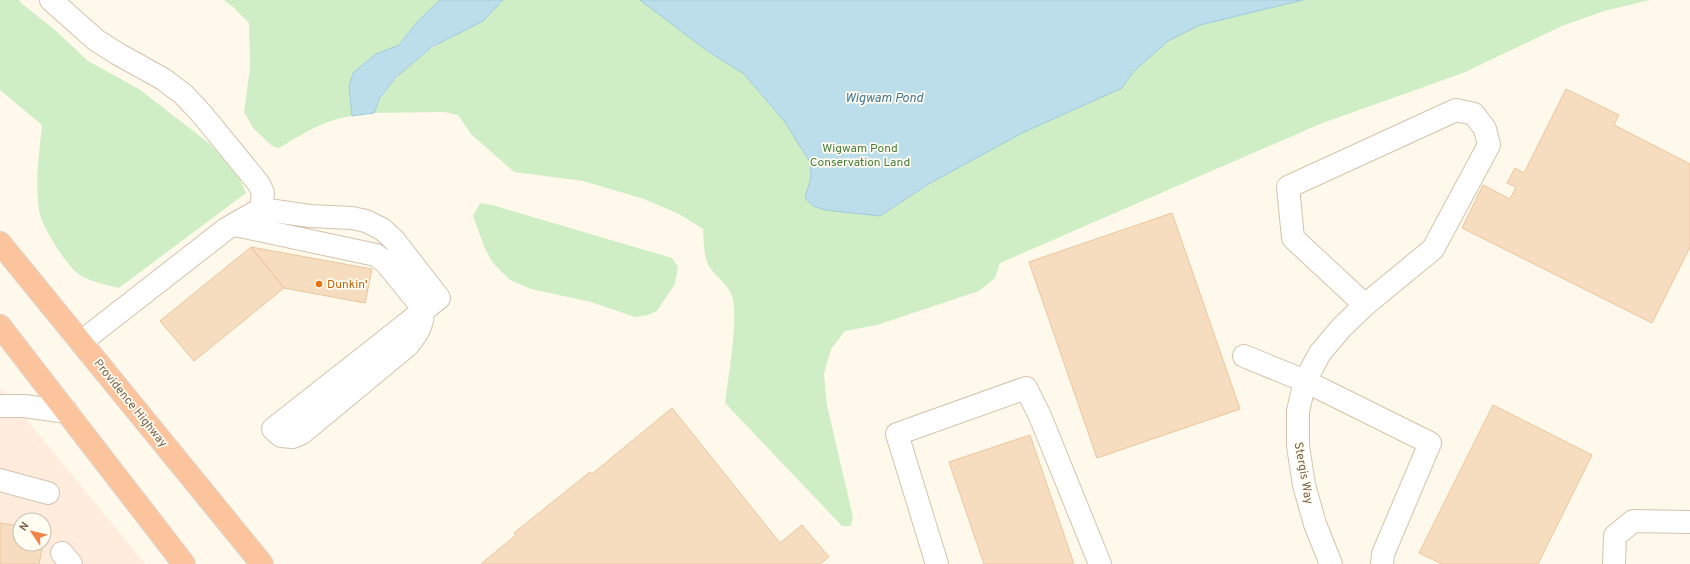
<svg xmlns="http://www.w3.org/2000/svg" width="1690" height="564" font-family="Overpass,sans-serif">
  <rect width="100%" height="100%" fill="#fef9ea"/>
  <!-- commercial -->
  <path fill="#ffecdd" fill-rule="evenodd" d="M0 388 35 430 145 564H0ZM20 520H44V544H20Z"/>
  <!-- green -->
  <path fill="#d0eec6" d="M0 0H19L21 3 54 29 88 61 139 89 210 144 238 175 246 193 119 288C107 285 86 281 76 272 65 262 41 226 39 210 35 180 39 155 42 125L0 90Z
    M224 0H1650L1604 11 1562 26 1463 73 1320 124 1000 263 995 278 979 291 877 325 845 331 831 349 824 374 827 405 853 517 851 526H842L725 403C728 380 739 315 732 296 728 284 717 278 710 268 703 257 704 242 703 229L679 214 644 199 583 181 514 172 471 134 458 115 444 112 374 113C388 76 421 53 455 35L417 22 399 45 376 54 349 87 352 116C323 120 303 134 279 148L272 146 253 128 244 112 250 68 249 23 233 7Z
    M480 203 492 205 672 258 678 267 675 284 657 311 648 315 635 317 591 302 531 289 510 280 493 263 485 249 473 216Z"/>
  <!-- water -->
  <path fill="#bcddea" stroke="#a1cbdd" d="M440 0H503L483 21 432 47 395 78 380 98 374 113 352 116 349 87 353 73 376 54 399 45 417 22Z
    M640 0H1303L1200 25 1168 41 1133 72 1122 88 1022 133 927 185 880 216 825 210 813 206 805 198 811 177 810 162 784 121 744 74 706 50Z"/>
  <!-- building -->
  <path fill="#f6ddbf" stroke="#eac69e" d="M1566 89 1619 115 1614 125 1690 164V247L1652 323 1462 228 1483 185 1510 199 1516 187 1507 183 1515 168 1524 173Z
    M1172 213 1240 409 1097 458 1029 262Z
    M251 247 284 288 194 361 160 321Z
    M251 247 372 269 365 303 284 288Z
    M1493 405 1592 455 1538 564H1442L1419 553Z
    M672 408 780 543 802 525 829 557 820 564H481L516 535 514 533 590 472 592 474Z
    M1030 435 1074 564H984L949 462Z
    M0 523 20 526V544H43L39 564H0Z"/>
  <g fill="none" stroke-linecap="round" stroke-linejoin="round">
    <!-- minor casing -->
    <g stroke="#d3c3ae" stroke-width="24">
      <path id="minor" d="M51 0 96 40 118 54 163 79 183 94 201 113 259 184 263 193 261 209
        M81 342 226 229 261 209 310 216 352 218 366 221 382 229 394 240 439 298C384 342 329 385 273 429L281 436 293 437 302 433 407 346C417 335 426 320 421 306L386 263 376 255 235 225
        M1244 356 1305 381 1430 443 1383 554 1382 564
        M0 406H24L67 412
        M0 480 48 493
        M62 553 71 564
        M937 564 897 434 1026 388 1040 416 1100 564
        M1331 564 1315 524 1304 485 1298 446V411L1305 381 1320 353 1342 327 1365 305 1433 249 1489 145 1485 129 1474 114 1456 110 1288 187 1293 238 1365 305
        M1614 564 1615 536 1633 521 1690 522"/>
    </g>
    <!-- highway casing -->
    <g stroke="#ddd6d0" stroke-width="24">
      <path id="highway" d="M0 243 262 564
        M0 326 184 564"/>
    </g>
    <!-- minor -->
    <use href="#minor" stroke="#fff" stroke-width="22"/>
    <!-- highway -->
    <use href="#highway" stroke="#fcc49d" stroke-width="22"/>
  </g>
  <!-- markers -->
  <circle fill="#e8710a" stroke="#fffcf2" stroke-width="1.5" cx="319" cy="284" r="4"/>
  <g text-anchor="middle" stroke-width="3.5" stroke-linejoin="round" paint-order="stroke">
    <!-- park labels -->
    <g font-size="12" fill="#477d3d" stroke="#fffcf2">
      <text x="860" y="152">Wigwam Pond<tspan x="860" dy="14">Conservation Land</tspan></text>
    </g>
    <!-- food labels -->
    <g font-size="12" fill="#c56008" stroke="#fffcf2" text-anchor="start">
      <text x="327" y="288">Dunkin'</text>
    </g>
    <!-- street labels -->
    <g font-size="12" fill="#7c634a" stroke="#fffcf2">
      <text transform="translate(131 403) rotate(51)" y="4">Providence Highway</text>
      <text transform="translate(1304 473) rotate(80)" y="4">Stergis Way</text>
    </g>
    <!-- water labels -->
    <g font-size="13" font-style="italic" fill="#417891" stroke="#fffcf2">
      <text x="884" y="102">Wigwam Pond</text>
    </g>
  </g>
  <!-- north arrow -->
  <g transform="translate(32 532) rotate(305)"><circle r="19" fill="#fffcf2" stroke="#cbbfaf"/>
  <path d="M0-3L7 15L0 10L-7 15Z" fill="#f18547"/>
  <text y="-6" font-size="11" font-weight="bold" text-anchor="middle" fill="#7c634a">N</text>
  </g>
</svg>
